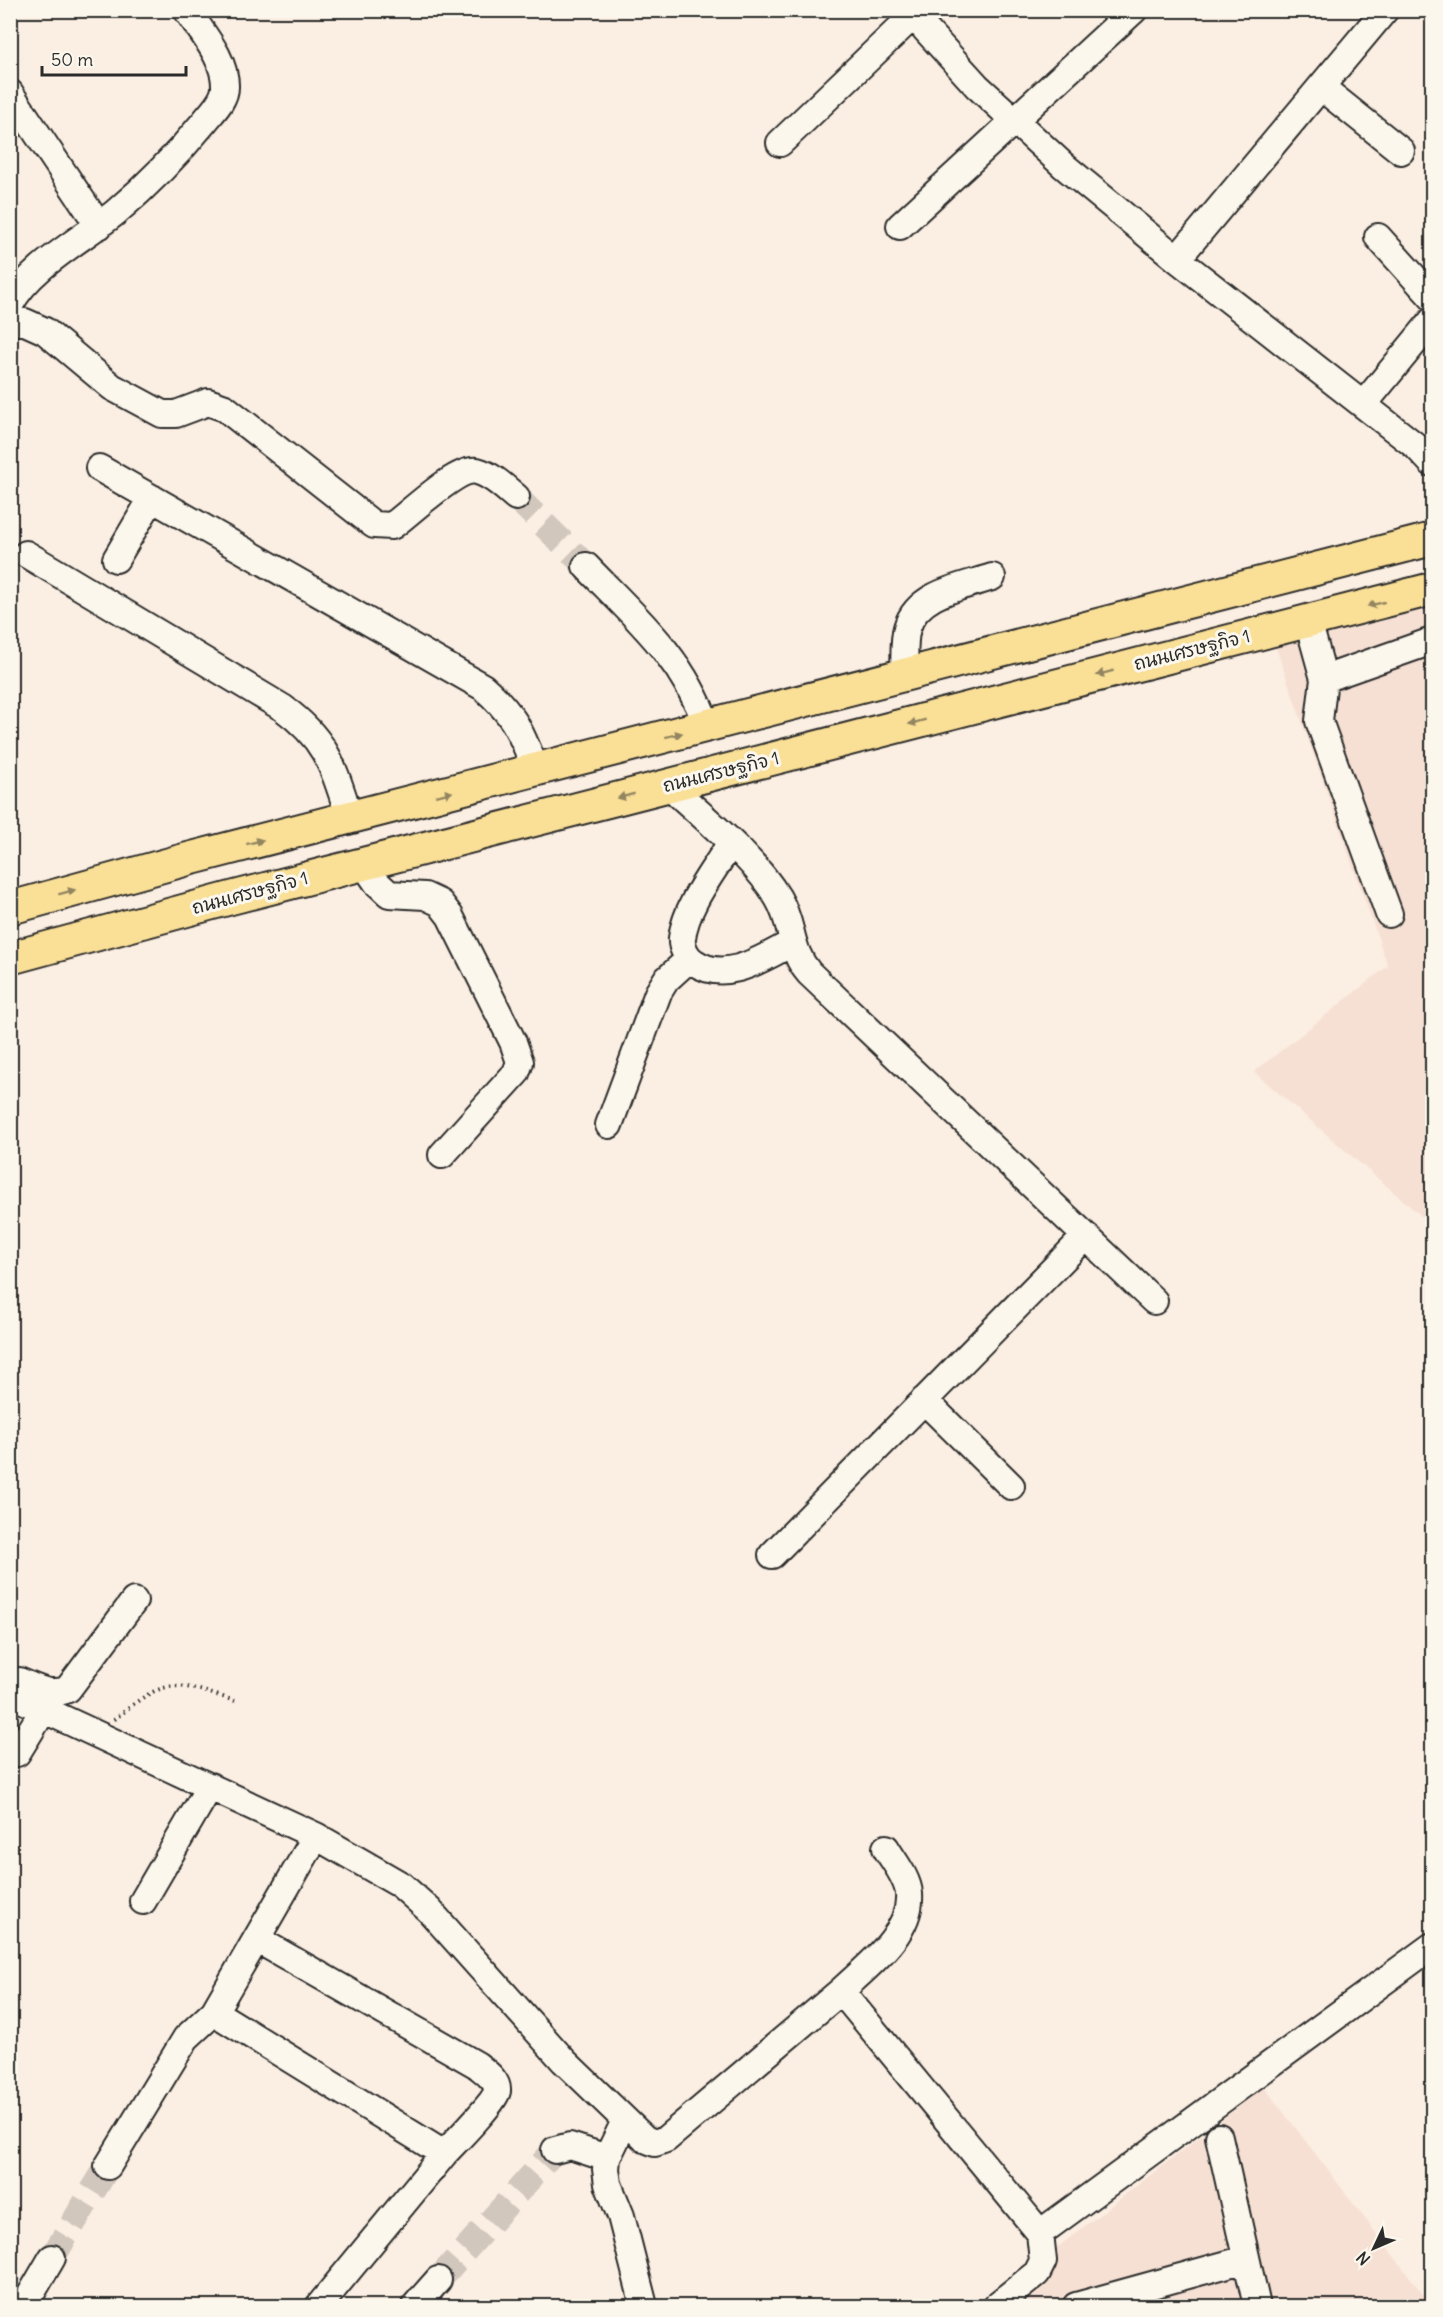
<svg xmlns="http://www.w3.org/2000/svg" width="1443" height="2317" font-family="Delius,'Playpen Sans Thai',sans-serif">
  <rect width="100%" height="100%" fill="#fbeee2"/>
  <filter id="ink" filterUnits="userSpaceOnUse"><feTurbulence type="fractalNoise" baseFrequency=".0167" numOctaves="2"/><feDisplacementMap in="SourceGraphic" scale="12" xChannelSelector="R" yChannelSelector="G"/><feConvolveMatrix kernelMatrix="1 2 1 2 8 2 1 2 1" color-interpolation-filters="sRGB"/></filter>
  <g filter="url(#ink)">
    <!-- built -->
    <path fill="#f6e0d3" d="M1432 607V1225L1254 1072 1388 966 1275 645Z
      M1264 2087 1432 2306H982Z"/>
    <g fill="none" stroke-linecap="round" stroke-linejoin="round">
      <!-- minor-tunnel -->
      <path stroke="#d1c7bd" stroke-width="26" stroke-dasharray="26 13" stroke-linecap="butt" d="M516 497 586 566
        M52 2258 108 2166
        M438 2280 555 2150"/>
      <!-- minor casing -->
      <g stroke="#2b2b2b" stroke-width="30">
        <path id="minor" d="M908 10 977 86 1064 166 1177 259 1417 447 1432 463
          M1321 87 1401 151
          M10 93 99 226
          M780 143 919 10
          M900 226 1134 10
          M1378 237 1432 297
          M1177 259 1385 10
          M10 305C29 267 83 239 116 212 148 185 178 154 205 121 212 112 225 100 225 87 226 59 201 32 187 10
          M10 322H25L45 331 112 387 162 414H176L208 402 225 408 374 525 392 526C409 514 458 466 477 471 492 475 504 487 516 497
          M1363 405 1432 321
          M99 468 483 687C515 715 520 731 536 770
          M26 554 283 708C328 741 333 767 350 818
          M116 559 152 498
          M586 566C636 618 682 656 707 726
          M1308 621 1324 679 1319 721 1389 914
          M904 675C905 660 903 641 907 628 917 593 962 587 992 577
          M1324 679 1432 641
          M669 785C704 819 753 856 778 898 794 925 789 950 809 973L1154 1301
          M730 844C713 872 686 905 682 938 681 947 687 958 694 962 725 984 763 958 792 943
          M364 864 377 883 389 894 425 896 440 903 450 916 513 1042 520 1062 516 1073 442 1155
          M609 1125 658 993 666 980 689 959
          M924 1400 1011 1486
          M772 1555 1086 1236
          M19 1681C36 1688 51 1697 68 1689L134 1601
          M10 1694 316 1836 401 1885 429 1910 564 2061 645 2139 655 2143 666 2139 841 1991 1040 2233 1043 2261 1037 2273 996 2306
          M17 1753 44 1709
          M316 1836 214 2012 444 2154 319 2306
          M143 1901 210 1786
          M258 1940 477 2065C484 2071 498 2080 497 2091 495 2102 454 2143 444 2154
          M841 1991C866 1967 912 1934 909 1894 908 1878 894 1862 886 1848
          M625 2121 607 2158 606 2169 608 2184 621 2216 644 2306
          M1219 2137 1257 2306
          M555 2150 570 2146 607 2158
          M108 2166 186 2038 214 2012
          M1040 2233 1432 1946
          M24 2306 52 2258
          M415 2306 438 2280
          M1076 2306 1246 2259"/>
      </g>
      <!-- major casing -->
      <g stroke="#2b2b2b" stroke-width="36">
        <path id="major" d="M10 908 188 859 1432 539
          M10 958 231 898 1432 589"/>
      </g>
      <!-- path -->
      <path stroke="#2b2b2b" stroke-width="4" stroke-dasharray="1.5 4.5" stroke-linecap="butt" d="M114 1720C166 1676 173 1681 235 1701"/>
      <!-- minor -->
      <use href="#minor" stroke="#fbf7ec" stroke-width="26"/>
      <!-- major -->
      <use href="#major" stroke="#fadf96" stroke-width="32"/>
    </g>
    <!-- one-way arrows -->
    <defs><path id="oneway-solid" d="M-6-.8H1V-3.2L6.5 0L1 3.2V.8H-6Z" transform="scale(1.5)"/></defs>
    <g fill="#928560">
      <use href="#oneway-solid" transform="translate(1376 604) rotate(166)"/>
      <use href="#oneway-solid" transform="translate(1105 673) rotate(165)"/>
      <use href="#oneway-solid" transform="translate(917 722) rotate(165)"/>
      <use href="#oneway-solid" transform="translate(674 735) rotate(-14)"/>
      <use href="#oneway-solid" transform="translate(444 794) rotate(-14)"/>
      <use href="#oneway-solid" transform="translate(626 796) rotate(165)"/>
      <use href="#oneway-solid" transform="translate(255 842) rotate(-14)"/>
      <use href="#oneway-solid" transform="translate(67 892) rotate(-15)"/>
    </g>
  </g>
  <g text-anchor="middle" stroke-width="6" stroke-linejoin="round" paint-order="stroke">
    <!-- street labels -->
    <g font-size="18" fill="#2b2b2b" stroke="#fbf7ec">
      <text transform="translate(1192 650) rotate(-14)" y="6">ถนนเศรษฐกิจ 1</text>
      <text transform="translate(721 772) rotate(-14)" y="6">ถนนเศรษฐกิจ 1</text>
      <text transform="translate(250 893) rotate(-15)" y="6">ถนนเศรษฐกิจ 1</text>
    </g>
  </g>
  <!-- margin -->
  <rect width="1443" height="2317" fill="none" stroke="#fbf7ec" stroke-width="36"/>
  <rect x="18" y="18" width="1407" height="2281" fill="none" stroke="#2b2b2b" stroke-width="2" filter="url(#ink)"/>
  <!-- north arrow -->
  <g transform="translate(1374 2248) rotate(226)" stroke="#fbf7ec" stroke-width="4.5" paint-order="stroke">
  <path d="M0-4.5L10 22L0 15L-10 22Z" fill="#2b2b2b"/>
  <text y="-9" font-size="16" font-weight="bold" text-anchor="middle" fill="#2b2b2b">N</text>
  </g>
  <!-- scale -->
  <path d="M42 66v9h144v-9" fill="none" stroke="#2b2b2b" stroke-width="3"/>
  <text x="51" y="66" font-size="18" fill="#2b2b2b" stroke="#fbf7ec" stroke-width="4.5" paint-order="stroke">50 m</text>
</svg>
